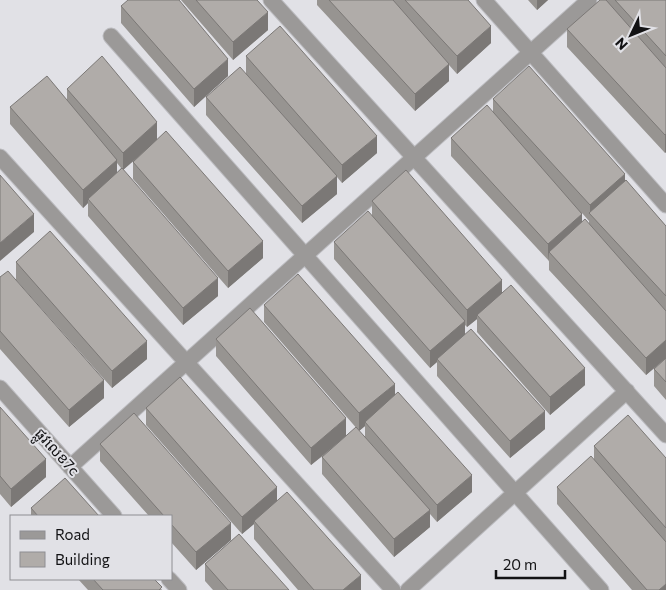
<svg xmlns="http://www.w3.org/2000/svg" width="666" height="590" font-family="Commissioner,'Noto Sans Khmer',sans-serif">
  <rect width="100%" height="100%" fill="#e1e1e6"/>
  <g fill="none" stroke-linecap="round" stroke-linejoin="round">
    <!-- minor casing -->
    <g stroke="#bcbcc0" stroke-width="17">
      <path id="minor" d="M271 0 666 435
        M484 0 666 205
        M111 36 601 590
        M0 157 393 590
        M0 388 114 516
        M70 467 589 0
        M169 579 179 590
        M408 590 627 391"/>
    </g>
    <!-- minor -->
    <use href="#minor" stroke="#9b9998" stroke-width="15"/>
  </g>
  <!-- wall -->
  <path fill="#979491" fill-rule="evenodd" d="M181 0H257L268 30 233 60Z
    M317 0H468L491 43 457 74 449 65V81L415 111 317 5Z
    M528 0H548L537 10Z
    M600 0H666V152L665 153 567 47V29Z
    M121 6 228 76 194 107 121 23Z
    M246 56 377 153 342 183 337 177V194L302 223 206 115V97L246 73Z
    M67 89 157 139 263 258 228 288 133 179V162L138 157 123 170 218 296 183 325 88 216V203L83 208 10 124V107L67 100ZM117 163 121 168 117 173Z
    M493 99 625 181 666 226V358L646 375 549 270V261L451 156V138L493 112ZM582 213 589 221V224L582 221Z
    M372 201 502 293 585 385 550 415 477 332V319L467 327 465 325V334L545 429 510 458 437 376V362L430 368 334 259V242L372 215Z
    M16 262 147 359 112 388 16 280Z
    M0 277 104 398 69 427 0 349Z
    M264 305 395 396 472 492 437 522 430 514V527L394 557 322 474V457L329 451 311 465 216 356V339L346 435 365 437V426L359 431 264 322Z
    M666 358V400L654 386V369Z
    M0 407 46 477 11 507 0 494Z
    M146 408 277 501 361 590H298L254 539V524L242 534 146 425Z
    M100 444 231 540 196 570 171 542V516H149L100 461Z
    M594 446 666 458V590H632L557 504V487L594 460Z
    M31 508 99 516H31Z
    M205 564 289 590H213L205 581Z
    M78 579H154L162 590H88Z"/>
  <!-- shaded-wall -->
  <path fill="#7b7876" d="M537 0H548L537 10Z
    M268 12V30L233 60V42Z
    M491 26V43L457 74V56Z
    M228 59V76L194 107V89Z
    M449 64V81L415 111V94Z
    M157 122V140L123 170V153Z
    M666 134V152L665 153V135Z
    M377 136V153L342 183V165Z
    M117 160V177L88 199V203L83 208V190Z
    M625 174V192L590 214V205Z
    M337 176V194L302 223V206Z
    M34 214V232L0 261V243Z
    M582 214V231L549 252 548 262V244Z
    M263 241V258L228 288V271Z
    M218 278V296L183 325V308Z
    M502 280V297L477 315V319L467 327V310Z
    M465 321V338L437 359V362L430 368V351Z
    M666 340V358L646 375V358Z
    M147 341V359L112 388V371Z
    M585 368V385L550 415V397Z
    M104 380V398L69 427V410Z
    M395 384V401L365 422V426L359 431V413Z
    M545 411V429L510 458V441Z
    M346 418V436L311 465V448Z
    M46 459V477L11 507V489Z
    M472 475V492L437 522V505Z
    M277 487V504L254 521V524L242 534V517Z
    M430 510V527L394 557V539Z
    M231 523V540L196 570V552Z
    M361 575V590H343Z
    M666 584V590H659Z"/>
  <!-- building -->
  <path fill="#b0aca9" stroke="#7b7876" d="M128 0H179L228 59 194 89 121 6Z
    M196 0H257L268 12 233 42Z
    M329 0H393L449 64 415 94Z
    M405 0H468L491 26 457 56Z
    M600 0H606L666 68V134L665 135 567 29Z
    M615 0H666V56Z
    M280 26 377 136 342 165 246 56Z
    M102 56 157 122 123 153 67 89Z
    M529 66 625 174 590 205 493 99Z
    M240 67 337 176 302 206 206 97Z
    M47 76 117 160 83 190 10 107Z
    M487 105 582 214 548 244 451 138Z
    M166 131 263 241 228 271 133 162Z
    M122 168 218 278 183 308 88 199Z
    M406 170 502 280 467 310 372 201Z
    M0 175 34 214 0 243Z
    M626 180 666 226V296L589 213Z
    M368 211 465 321 430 351 334 242Z
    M585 219 666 311V340L646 358 549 252Z
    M50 231 147 341 112 371 16 262Z
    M8 271 104 380 69 410 0 331V277Z
    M298 274 395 384 359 413 264 305Z
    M511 285 585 368 550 397 477 315Z
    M250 308 346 418 311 448 216 339Z
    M471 329 545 411 510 441 437 359Z
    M666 358V382L654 369Z
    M180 377 277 487 242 517 146 408Z
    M398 392 472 475 437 505 365 422Z
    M0 407 46 459 11 489 0 476Z
    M134 413 231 523 196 552 171 524V516H164L100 444Z
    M628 415 666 458V528L594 446Z
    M356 427 430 510 394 539 322 457Z
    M591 456 666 542V584L659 590H647L557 487Z
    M65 478 99 516H38L31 508Z
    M287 492 361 575 343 590H314L254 521Z
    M239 534 289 590H228L205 564Z
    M93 579H154L162 587 159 590H103Z"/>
  <g text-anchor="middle" stroke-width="4" stroke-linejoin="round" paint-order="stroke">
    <!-- street labels -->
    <g font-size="15" fill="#121214" stroke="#e1e1e6">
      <text transform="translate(57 452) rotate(48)" y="5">ផ្លូវលេខ7c</text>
    </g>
  </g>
  <!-- legend -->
  <rect x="10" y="515" width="162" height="65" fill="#e1e1e6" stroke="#8e8e92"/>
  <rect x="20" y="531" width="25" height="8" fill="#9b9998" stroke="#8e8e92"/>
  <text x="55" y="540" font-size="15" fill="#121214">Road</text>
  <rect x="20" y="552" width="25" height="15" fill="#b0aca9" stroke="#8e8e92"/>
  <text x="55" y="565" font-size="15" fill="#121214">Building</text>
  <!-- north arrow -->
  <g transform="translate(631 35) rotate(227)" stroke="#e1e1e6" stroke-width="4" paint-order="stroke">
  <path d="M0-4L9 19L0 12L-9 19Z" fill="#121214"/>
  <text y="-8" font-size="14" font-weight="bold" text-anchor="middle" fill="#121214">N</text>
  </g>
  <!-- scale -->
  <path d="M496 570v8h69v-8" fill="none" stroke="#121214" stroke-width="2.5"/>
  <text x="503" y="570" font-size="15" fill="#121214" stroke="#e1e1e6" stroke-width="4" paint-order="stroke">20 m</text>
</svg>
